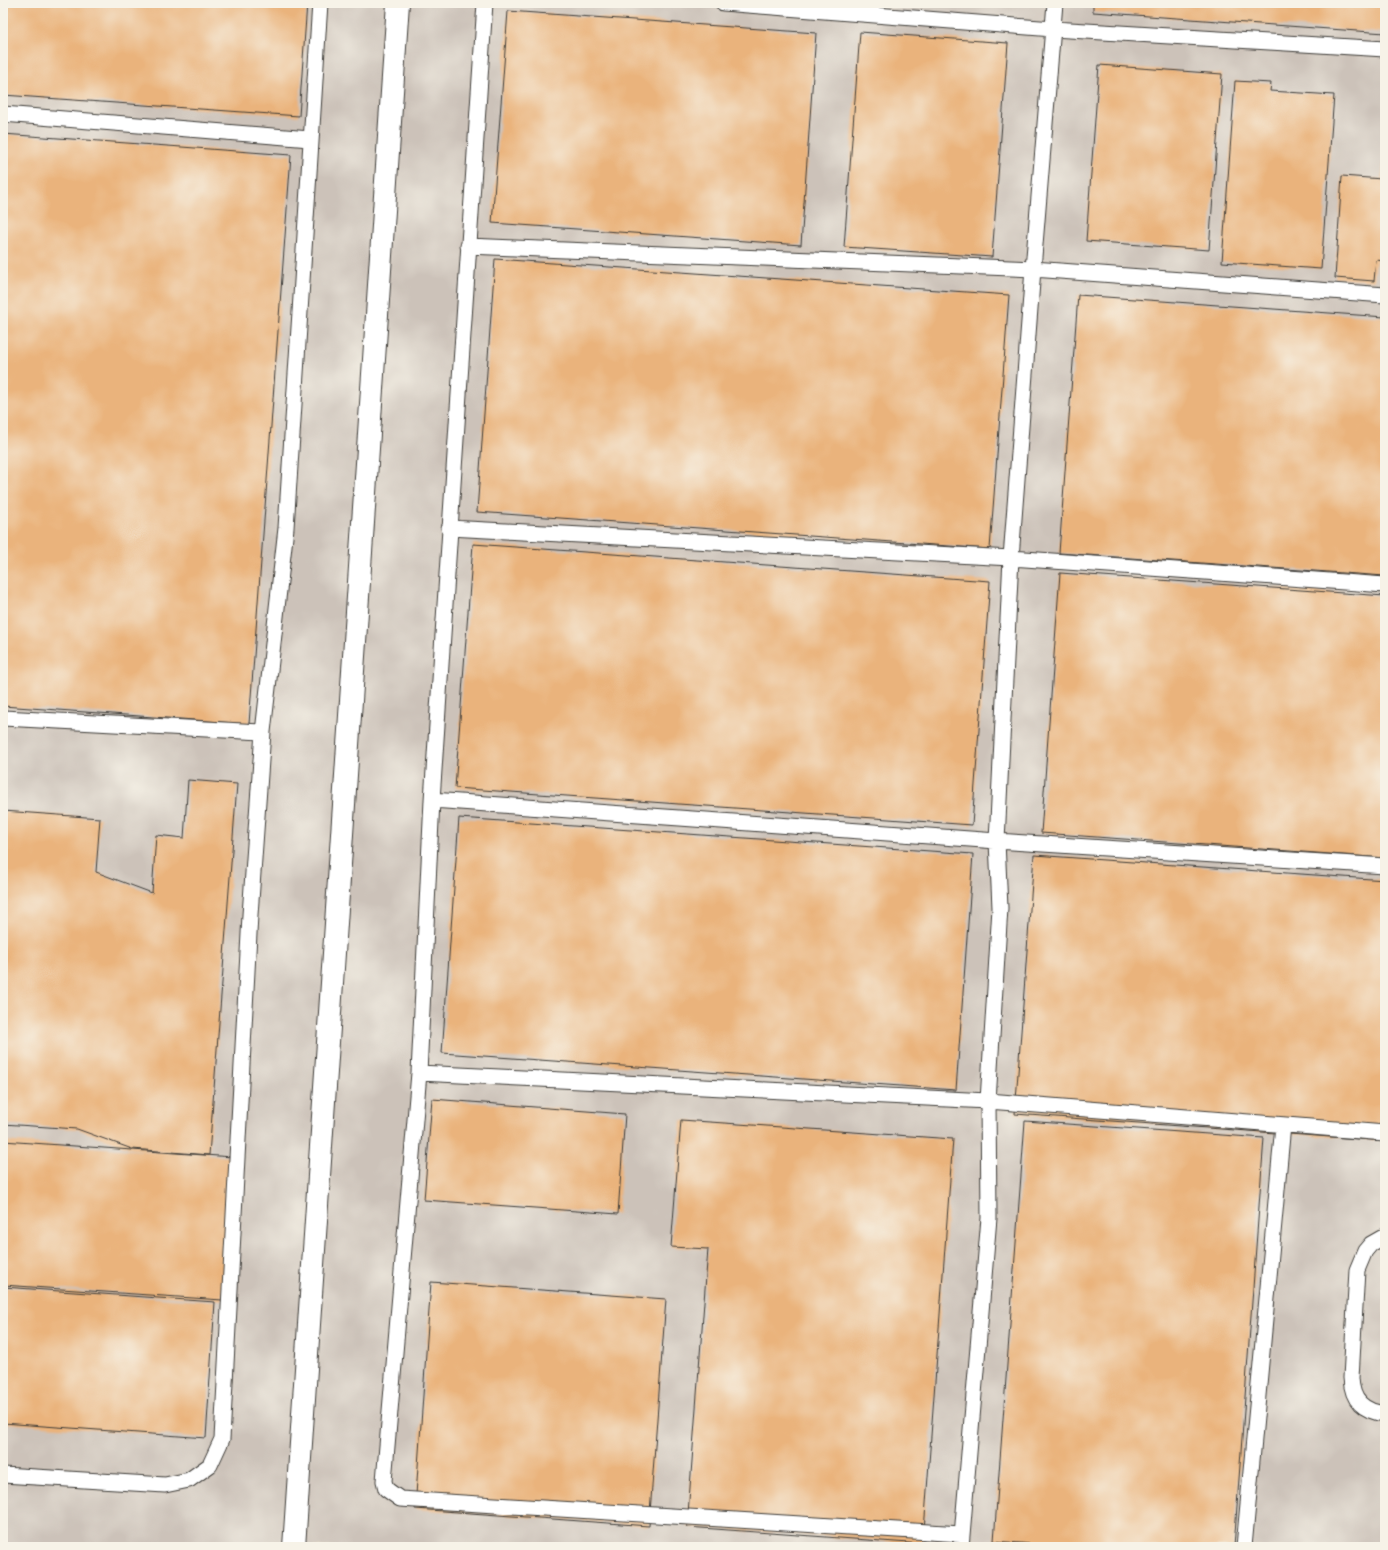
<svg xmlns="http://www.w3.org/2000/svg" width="1388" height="1550" font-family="Itim,sans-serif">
  <rect width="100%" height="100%" fill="#f7f3e8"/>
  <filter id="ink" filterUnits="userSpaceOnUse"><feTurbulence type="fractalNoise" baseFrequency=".025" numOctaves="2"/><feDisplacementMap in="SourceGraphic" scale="8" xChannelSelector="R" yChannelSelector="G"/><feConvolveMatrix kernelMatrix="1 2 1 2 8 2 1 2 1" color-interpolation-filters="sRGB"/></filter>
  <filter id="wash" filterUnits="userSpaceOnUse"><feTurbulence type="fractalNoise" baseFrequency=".012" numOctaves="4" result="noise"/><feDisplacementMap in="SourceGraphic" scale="16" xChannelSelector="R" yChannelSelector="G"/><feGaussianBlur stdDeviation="0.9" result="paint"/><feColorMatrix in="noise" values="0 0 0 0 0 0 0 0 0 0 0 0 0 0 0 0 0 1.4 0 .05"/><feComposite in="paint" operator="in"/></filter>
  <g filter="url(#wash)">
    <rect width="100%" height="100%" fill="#efe5ca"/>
    <!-- industrial -->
    <path fill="#ccc2b9" d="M3 3H1385V1547H3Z"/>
    <g id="blocks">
      <!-- building -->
      <path fill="#eab37b" d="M3 3H307L299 116 3 95Z
        M1093 3H1385V33L1093 12Z
        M508 11 816 33 801 245 492 223Z
        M860 32 1008 43 992 257 844 247Z
        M1099 65 1222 74 1209 250 1086 241Z
        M1235 81 1271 83 1270 91 1334 95 1321 269 1222 262Z
        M3 134 291 155 249 724 3 706Z
        M1384 154 1385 261 1376 260 1374 281 1335 278 1342 176 1382 179Z
        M495 259 1009 295 990 549 477 512Z
        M1078 295 1385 317V576L1059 553Z
        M473 544 990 581 972 825 455 788Z
        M1060 573 1385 596V858L1041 833Z
        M188 780 237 784 209 1155 132 1149 77 1129 3 1124V811L100 818 96 872 152 893 156 835 184 838Z
        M459 818 973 854 956 1090 442 1053Z
        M1034 855 1385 880V1141L1015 1114Z
        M432 1099 625 1114 618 1214 424 1200Z
        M681 1120 953 1139 923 1544 687 1527 708 1249 671 1247Z
        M1025 1121 1264 1138 1234 1547H1072L994 1541Z
        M3 1141 233 1157 222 1300 3 1285Z
        M431 1282 666 1299 649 1526 415 1509Z
        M3 1287 215 1302 206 1438 3 1423Z"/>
    </g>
  </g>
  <g filter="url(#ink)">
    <use href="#blocks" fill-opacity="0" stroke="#3c3a36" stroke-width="1"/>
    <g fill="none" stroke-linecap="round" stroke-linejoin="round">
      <!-- service casing -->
      <g stroke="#3c3a36" stroke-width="17">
        <path id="service" d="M485 3 432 800 419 1073 384 1481 386 1489 400 1499 961 1534
          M723 3 1053 29 1385 49
          M3 114 310 139
          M468 246 1033 269 1385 295
          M449 528 1011 558 1385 585
          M3 718 263 732
          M432 800 997 841 1385 866
          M419 1073 988 1101 1385 1133
          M1385 1236 1371 1244 1365 1251 1357 1270 1351 1378C1352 1401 1363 1411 1385 1414
          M3 1475 165 1485 189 1480 210 1465 222 1439 250 915 263 732 286 528 320 3
          M961 1547 989 1218 988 1101 1000 908 997 841 1011 558 1033 269 1055 3
          M1244 1547 1283 1125"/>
      </g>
      <!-- minor casing -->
      <g stroke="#3c3a36" stroke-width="24">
        <path id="minor" d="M294 1547 398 3"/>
      </g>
      <!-- service -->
      <use href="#service" stroke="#fff" stroke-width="15"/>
      <!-- minor -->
      <use href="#minor" stroke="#fff" stroke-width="22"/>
    </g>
  </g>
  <!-- margin -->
  <rect width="1388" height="1550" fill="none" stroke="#f7f3e8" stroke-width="16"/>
</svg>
